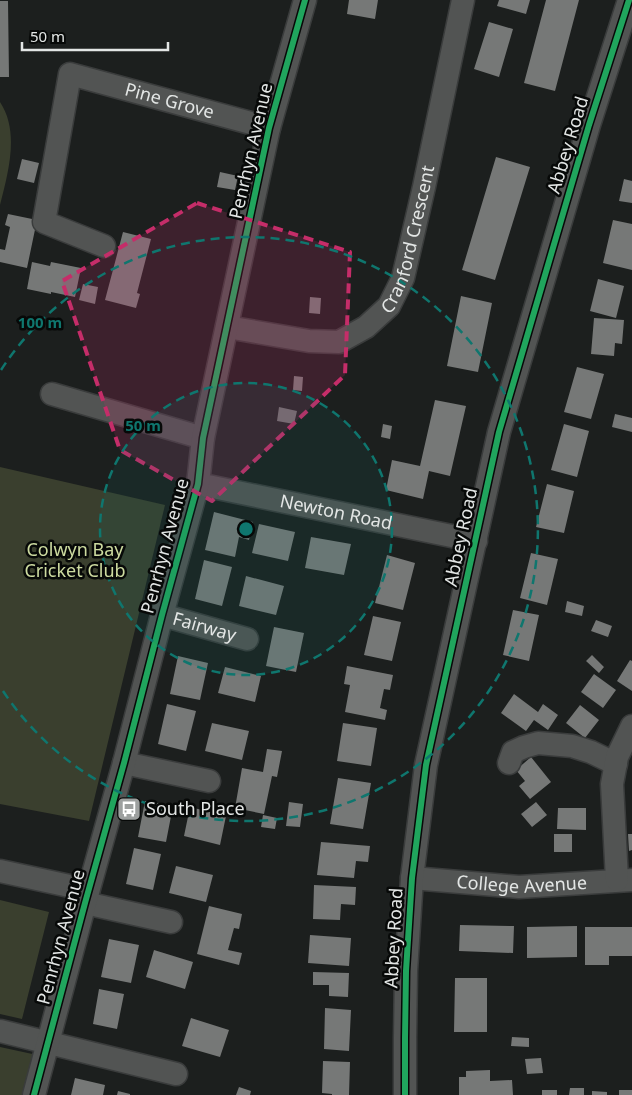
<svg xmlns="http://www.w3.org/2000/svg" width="632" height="1095" font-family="'Noto Sans',sans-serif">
  <rect width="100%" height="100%" fill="#1c1f1e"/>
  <!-- green -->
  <path fill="#3a3f2e" d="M0 102C20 132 8 173 0 205Z
    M0 467 165 505 89 821 0 804Z
    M0 900 49 912 22 1019 0 1014Z
    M0 1047 37 1055 27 1095H0Z"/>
  <!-- building -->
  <path fill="#767877" d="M349 0H378L375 19 347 14Z
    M499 0H530L526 14 497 6Z
    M546 0H579L555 91 524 83Z
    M0 1H8L9 77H0Z
    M489 22 513 29 499 77 474 69Z
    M496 157 530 167 495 280 462 270Z
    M22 159 39 163 34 183 17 179Z
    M220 172 238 176 235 190 217 187Z
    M624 179 632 181V203L619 201Z
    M8 214 37 220 27 268 0 262V249L5 250 10 227 5 225Z
    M613 220 632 224V270L603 263Z
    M123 232 151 239 137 293 140 294 136 308 105 300Z
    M32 262 50 266 51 262 81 268 75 297 51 292V294L27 289Z
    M598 279 624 286 616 318 590 311Z
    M83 284 98 287 95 304 79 300Z
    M461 296 492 303 478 372 447 366Z
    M310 297 321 298 320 314 309 313Z
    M594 318 624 320 622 344 615 343 614 356 591 354Z
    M577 367 604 374 591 419 564 412Z
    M294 376 303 377 302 391 293 390Z
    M435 400 466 406 450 476 429 471 423 499 386 490 392 460 420 466Z
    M279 407 297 411 294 424 277 421Z
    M615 414 632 418V432L612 427Z
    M383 424 392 426 390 439 381 437Z
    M564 424 589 431 577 477 551 470Z
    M547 484 574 491 564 533 536 527Z
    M214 512 253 522 249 540 239 537 235 557 205 550Z
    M259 524 295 532 288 561 252 553Z
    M311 537 351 544 344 575 305 568Z
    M531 553 558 559 547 605 520 598Z
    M387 555 415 563 403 610 375 603Z
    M204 560 232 567 222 606 195 599Z
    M246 576 284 586 276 615 239 606Z
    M567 601 584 606 582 616 565 612Z
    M513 610 539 615 529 661 503 655Z
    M373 616 401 622 392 661 364 655Z
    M596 620 612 626 608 637 591 631Z
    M274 627 304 633 296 672 266 666Z
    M592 655 604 667 599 673 586 661Z
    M178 656 208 663 200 700 170 694Z
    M630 660 632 661V691L617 681Z
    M347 666 393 675 390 690 384 689 380 708 387 710 385 720 345 712 350 685 344 684Z
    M225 667 261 676 255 702 218 693Z
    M594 674 616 690 603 708 581 692Z
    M514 694 538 712 543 704 558 715 548 730 534 720 526 731 501 713Z
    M167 704 196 711 186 751 158 744Z
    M580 705 599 720 585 738 566 723Z
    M212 723 249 731 242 760 205 751Z
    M343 723 377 728 371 766 337 761Z
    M267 749 282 751 277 777 272 776 264 814 235 808 242 768 263 772Z
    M531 757 551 782 530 799 519 786 525 781 516 770Z
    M338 778 371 783 363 829 330 824Z
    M145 801 173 806 166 842 138 837Z
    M289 802 303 804 300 827 286 826Z
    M536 802 547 815 532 827 521 814Z
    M190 807 226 816 220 845 184 836Z
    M558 808H586V830L557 829Z
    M263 815 277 818 275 829 261 827Z
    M554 834H572V852H554Z
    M628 834H632V850L629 851Z
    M321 842 370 846 368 862 356 861 354 878 317 875Z
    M134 848 161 854 153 890 126 884Z
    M176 866 213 875 206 902 169 893Z
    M314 885 356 887 355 905 341 904 340 920 313 919Z
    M209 906 242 914 239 929 234 928 228 950 242 953 239 965 197 954Z
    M460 925 514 926 513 953 459 951Z
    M577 926V957L527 958V927Z
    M585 927H632V956H609V965H585Z
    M310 935 351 938 349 966 308 963Z
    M109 939 139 945 131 983 101 977Z
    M154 950 193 962 185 989 146 977Z
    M313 972 349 973 348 997 329 996V985H313Z
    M455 978H487V1032H454Z
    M99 989 124 994 117 1029 93 1024Z
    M325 1008 351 1010 349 1051 324 1049Z
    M191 1018 229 1030 220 1057 182 1046Z
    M512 1037 529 1038V1047L511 1046Z
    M541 1058 543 1073 527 1074 525 1059Z
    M323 1061 350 1062 349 1095H332V1094L322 1093Z
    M490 1070V1081L512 1080 513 1095H459V1077H466V1071Z
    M75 1078 105 1085 103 1095H71Z
    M239 1087 251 1091 250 1095H236Z
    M570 1088H584V1095H569Z
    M542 1090H557V1095H542Z
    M619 1090H632V1095H619Z
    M118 1091 130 1094V1095H117Z
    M592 1091 607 1092V1095H592Z"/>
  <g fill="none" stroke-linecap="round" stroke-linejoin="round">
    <!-- minor casing -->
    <g stroke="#3a3c3c" stroke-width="25">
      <g id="minor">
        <path id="s1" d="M104 246 44 222 70 74 269 128"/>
        <path id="s2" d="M227 327 309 341 339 342 366 327 389 306 403 278 424 187 463 0"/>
        <path d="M52 394 203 438"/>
        <path id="s3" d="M198 484 476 541"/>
        <path id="s4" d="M162 615 247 639"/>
        <path d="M124 763 209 781"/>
        <path d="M509 763 513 752 524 747 538 743 572 746 591 752 616 764"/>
        <path d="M0 871 88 890"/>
        <path id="s5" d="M412 878 519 887 632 880"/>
        <path d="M617 880 612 784 617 757 632 726"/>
        <path d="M85 903 171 922"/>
        <path d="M0 1031 176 1074"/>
        <path d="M34 1095 85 903 124 763 162 615 198 484 203 438 269 128 305 0"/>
        <path d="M405 1095V1038L406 971 412 878 426 765 499 432 589 125 629 0"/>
      </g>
    </g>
    <!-- minor -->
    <use href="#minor" stroke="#525453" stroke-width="22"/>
    <!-- cycleway casing -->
    <g stroke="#070908" stroke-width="9">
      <path id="cycleway" d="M34 1095 85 903 124 763 162 615 198 484 203 438 269 128 305 0
        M405 1095V1038L406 971 412 878 426 765 499 432 589 125 629 0"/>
    </g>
    <!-- cycleway -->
    <use href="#cycleway" stroke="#20a55d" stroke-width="6"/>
  </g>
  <!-- marked area -->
  <path fill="#c52d69" fill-opacity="0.2" stroke="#c52d69" stroke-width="4" stroke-dasharray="10 6" stroke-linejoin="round" d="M197 203 350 252 345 375 212 501 120 450 62 281Z"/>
  <!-- distance rings -->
  <circle cx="246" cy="529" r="146" fill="#0f766e" fill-opacity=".12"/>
  <g fill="none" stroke="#0f766e" stroke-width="2.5" stroke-dasharray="9 6">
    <circle cx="246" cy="529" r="146"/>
    <path d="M1 370A292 292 0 1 1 1 688"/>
  </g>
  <!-- icons -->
  <defs>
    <g id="bus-square" transform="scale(1.25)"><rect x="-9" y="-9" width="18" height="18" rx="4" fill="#9da09f" stroke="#070908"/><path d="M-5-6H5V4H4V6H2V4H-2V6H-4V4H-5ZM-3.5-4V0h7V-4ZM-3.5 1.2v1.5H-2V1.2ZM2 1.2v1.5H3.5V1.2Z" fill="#fff"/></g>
  </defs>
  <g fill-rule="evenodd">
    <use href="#bus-square" x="129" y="809"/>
  </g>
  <g text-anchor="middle" stroke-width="5" stroke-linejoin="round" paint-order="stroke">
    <!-- street labels -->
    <g font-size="18" fill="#e3e6e5" stroke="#070908">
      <text dy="6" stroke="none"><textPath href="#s1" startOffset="318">Pine Grove</textPath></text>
      <text transform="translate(568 145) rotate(-73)" y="6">Abbey Road</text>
      <text transform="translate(251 151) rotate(-77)" y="6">Penrhyn Avenue</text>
      <text dy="6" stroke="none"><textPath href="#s2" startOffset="245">Cranford Crescent</textPath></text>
      <text dy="6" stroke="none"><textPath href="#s3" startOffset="141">Newton Road</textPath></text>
      <text transform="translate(461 537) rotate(-78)" y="6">Abbey Road</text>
      <text transform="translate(165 546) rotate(-75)" y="6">Penrhyn Avenue</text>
      <text dy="6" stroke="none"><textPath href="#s4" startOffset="44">Fairway</textPath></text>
      <text dy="6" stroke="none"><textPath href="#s5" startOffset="110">College Avenue</textPath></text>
      <text transform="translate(61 937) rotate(-75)" y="6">Penrhyn Avenue</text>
      <text transform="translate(394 938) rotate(-87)" y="6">Abbey Road</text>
    </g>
    <!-- park labels -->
    <g font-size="18" fill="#cddba0" stroke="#070908">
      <text x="75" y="556">Colwyn Bay<tspan x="75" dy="21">Cricket Club</tspan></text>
    </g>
    <!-- poi labels -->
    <g font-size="18" fill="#e3e6e5" stroke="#070908" text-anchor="start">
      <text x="146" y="815">South Place</text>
    </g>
  </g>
  <circle cx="246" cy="529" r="8" fill="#0f766e" stroke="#070908" stroke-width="2.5"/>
  <g font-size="15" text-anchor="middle" font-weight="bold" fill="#0f766e" stroke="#070908" stroke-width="5" stroke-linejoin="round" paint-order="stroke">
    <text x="40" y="328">100 m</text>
    <text x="143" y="431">50 m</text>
  </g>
  <!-- scale -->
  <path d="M22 42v8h146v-8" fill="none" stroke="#e3e6e5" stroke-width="2.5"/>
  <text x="30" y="42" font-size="15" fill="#e3e6e5" stroke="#070908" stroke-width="4" paint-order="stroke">50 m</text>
</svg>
